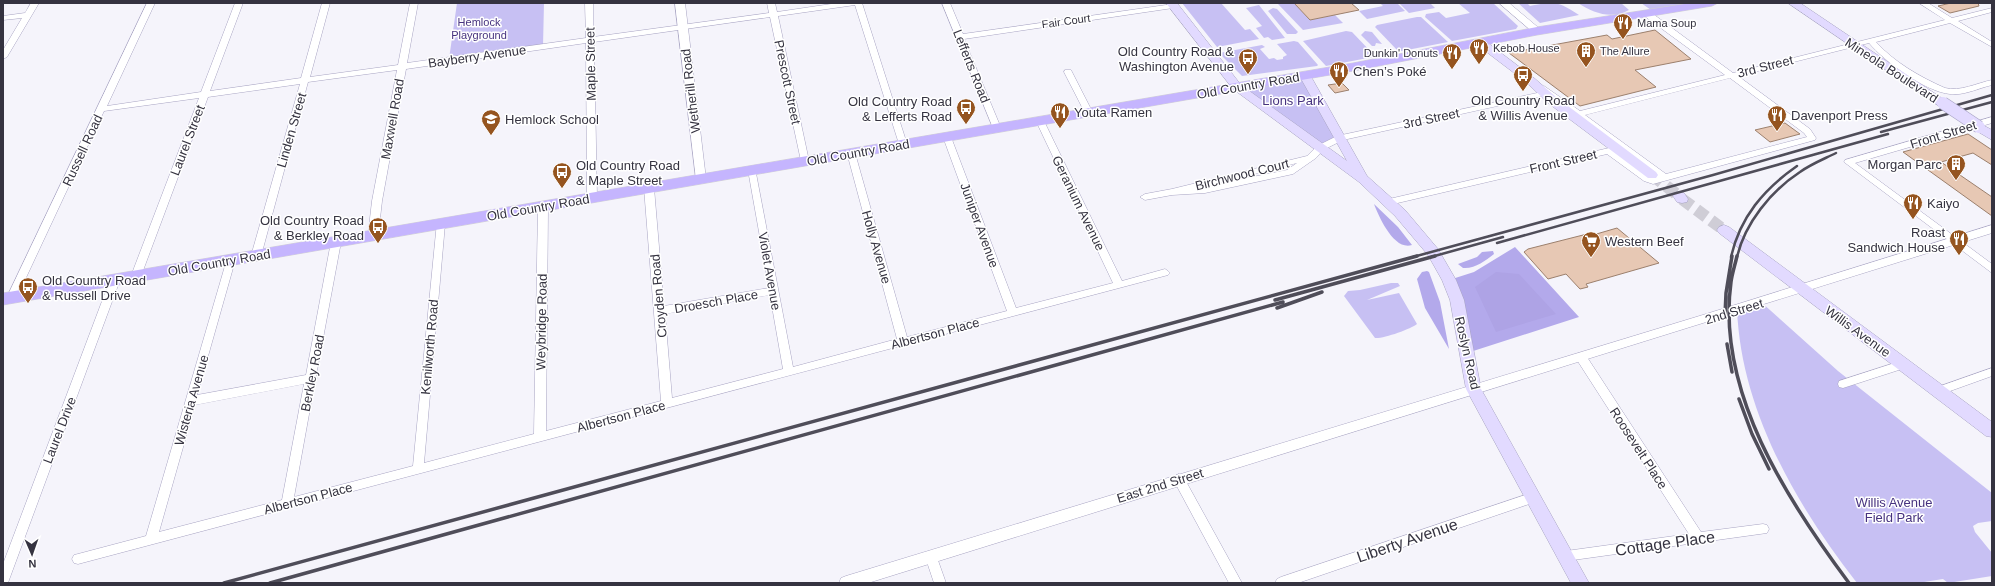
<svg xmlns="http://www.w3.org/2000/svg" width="1995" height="586" font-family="Helvetica,sans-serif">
  <rect width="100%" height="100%" fill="#f5f4fb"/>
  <!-- green -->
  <path fill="#c7c0f3" d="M457 3H544L543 46 449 59Z
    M1182 3H1221L1245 30 1250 29 1259 39 1217 47Z
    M1294 3 1310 20 1335 15 1343 23 1303 30 1278 4Z
    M1380 3H1397L1405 11 1367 19 1359 11 1383 6Z
    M1399 3H1435L1431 4 1435 8 1409 13Z
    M1458 3H1493L1518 26 1516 29 1452 41 1425 17 1426 14 1439 12 1446 18 1470 13Z
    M1518 3H1527L1530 6C1555 1 1558 1 1579 15L1540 23Z
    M1578 3H1621L1629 10C1611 20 1594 13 1578 3Z
    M1641 3H1698L1654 12Z
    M1259 5 1285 38 1272 40 1268 37 1264 38 1256 28 1262 26 1246 8Z
    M1273 8 1277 9 1298 32 1296 34H1287L1268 11Z
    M1417 17H1421L1448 42 1402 51 1397 50 1375 27 1377 25Z
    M1346 31 1352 32 1374 55 1373 57 1326 66 1303 41Z
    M1365 31 1372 32 1382 44 1376 43 1375 46H1372L1361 35Z
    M1294 41 1298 42 1318 65 1317 66 1242 76 1219 53 1262 45 1265 47 1260 49 1269 59 1274 58 1277 60 1283 59V57L1287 55 1277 44Z
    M1305 75 1340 138 1320 148 1237 87Z
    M1391 283H1398L1400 286 1367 300 1399 293 1417 324C1411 329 1383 339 1375 338L1344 296 1348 291 1360 290Z
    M1761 302 1838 371 1992 493V521L1978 523 1973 526 1975 532 1992 553V576L1948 583 1943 579 1918 583H1857C1796 505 1741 410 1737 309Z"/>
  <!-- forest -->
  <path fill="#b3a9eb" d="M1374 204 1398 227 1412 245C1394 251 1379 217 1374 204Z
    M1515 247 1579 317 1467 353 1449 280 1474 272Z
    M1493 251 1494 254C1485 261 1475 269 1463 268L1458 264 1477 257 1482 252Z
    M1427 271 1429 272 1440 302 1449 349 1425 308 1417 279 1422 272Z"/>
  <!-- water -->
  <path fill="#aea3e5" d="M1496 272 1519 274 1556 314 1496 332 1475 287Z"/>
  <!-- building -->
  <path fill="#e7c8b4" stroke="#9c806d" d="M1294 3H1351L1359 10 1310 20Z
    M1951 3H1978L1979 6 1950 13 1938 6Z
    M1655 30 1691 59 1635 70 1656 87 1580 106 1509 53 1607 35 1612 39Z
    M1342 83 1349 90 1335 93 1328 85Z
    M1785 123 1800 134 1770 142 1755 130Z
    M1968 134 1992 150V165L1973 153 1941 162 1992 197V216L1903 152Z
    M1617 228 1659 263 1586 284 1588 287 1580 289 1566 274 1548 279 1524 252 1528 249 1591 233 1593 235Z"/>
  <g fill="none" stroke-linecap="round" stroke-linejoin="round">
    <!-- secondary-tunnel -->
    <path stroke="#cfcdd6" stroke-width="12" stroke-dasharray="12 6" stroke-linecap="butt" d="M1652 175 1679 196
      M1682 199 1724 230"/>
    <!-- minor casing -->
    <g stroke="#a8a4c3" stroke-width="1">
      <path id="minor" d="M31 3H39L7 57 3 59V50L22 18 3 20V16L25 13Z
        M147 3H155L107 106 201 92 235 3H243L210 91 301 78 322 3H330L310 77 398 65 410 3H418L407 63 586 38 585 3H593V37L769 13 767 3H775L777 12 838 3H862L907 144 903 147 899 144 855 5 778 16 809 161 805 164 801 161 770 17 594 42 597 198 592 201 587 198 586 43 406 69 382 201 378 236 373 239 368 236 372 201 397 70 308 82 261 256 256 259 251 256 300 84 208 97 141 276 136 280 131 276 199 98 104 111 17 297 12 301 8 300 7 297Z
        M942 3H950L963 34 1173 4 1177 6 1173 8 964 39 1001 128 997 131 993 128Z
        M1919 3H1928L1952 18 1992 8V12L1958 21 1992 42V47L1950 23 1876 42C1894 62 1920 77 1945 88 1960 92 1977 83 1992 80V85C1979 88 1963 96 1950 94 1926 92 1884 61 1869 43L1738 76 1810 129 1816 138 1815 140 1653 184 1644 181 1607 154 1389 205 1386 204 1384 202 1386 200 1389 199 1609 148 1650 177H1657L1547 95 1343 140 1323 150 1316 158 1293 174 1205 193 1172 195 1145 200 1140 197 1145 194 1172 189 1307 156 1317 146 1337 136 1542 92 1540 89 1544 86 1580 111 1725 75 1643 15V11H1649L1733 73 1945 20ZM1730 78 1804 133 1807 137 1666 174 1585 115ZM1297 163 1287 170 1203 187Z
        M1065 70H1071L1072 72 1093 113 1092 115H1086L1085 113 1064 72Z
        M1992 117V123L1855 163 1992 264V273L1844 162 1845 160Z
        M1040 118 1044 121 1122 281 1165 269 1168 271 1170 273 1168 275 78 564 74 563 72 559 74 555 78 554 146 536 227 259H233L235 261 197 395 306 375 331 242 336 239 341 242 316 376 317 378 315 381 294 497 413 466 437 222 440 221 445 224 424 463 534 434 538 207 543 204 548 207 546 431 661 401 644 188 649 185 654 188 664 306 769 288 748 170 749 168H755L793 367 897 339 847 153 851 150 855 153 907 337 1007 311 943 137 947 134 951 137 1016 308 1113 283 1036 121ZM770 295 783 369 672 398 665 314ZM304 384 282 500 159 532 195 405Z
        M115 276 120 280 9 580 8 583H3V564L110 280Z
        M1581 353 1585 354 1701 532 1763 524 1767 525 1769 529 1767 533 1566 561 1562 560 1560 556 1562 552 1566 551 1689 534 1577 360 1576 357 1577 354Z
        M1904 360 1908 361 1909 364 1908 367 1843 388 1839 387 1838 384 1839 381Z
        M1992 368V376L1939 395 1935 394 1934 391 1935 388Z
        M1179 474 1183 476 1242 583H1229L1173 479 1175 476Z
        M1534 492 1538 493 1540 497 1538 501 1298 583H1275L1277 579 1281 577Z
        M931 551 935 552 946 583H934L925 556 927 552Z"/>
    </g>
    <!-- tertiary casing -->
    <g stroke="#a8a4c3" stroke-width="1">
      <path id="tertiary" d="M675 3H685L706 179 701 183 696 179Z
        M1499 3H1509L1540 29V33H1534Z
        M1992 225V233L868 583H839L841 578 846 576 1706 314Z"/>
    </g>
    <!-- secondary casing -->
    <g stroke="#a8a4c3" stroke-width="1">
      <path id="secondary" d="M1166 3H1177L1241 85 1347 161 1299 75 1301 73H1309L1367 176 1405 210 1438 249 1456 280 1464 300 1481 389 1589 583H1571L1466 389 1450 300 1442 280 1428 255 1395 216 1359 182 1233 89Z
        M1788 3H1800L1949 103 1947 106H1939Z
        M1480 39 1484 40 1534 78 1556 97 1656 172 1658 175 1656 178H1648L1548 103 1526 82 1476 44 1474 42 1476 40Z
        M1979 123 1992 130V140L1975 130 1973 127Z
        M1679 192 1684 193 1688 199 1687 202 1682 203 1677 202 1673 196 1674 193Z
        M1724 225 1729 227 1992 422V437L1986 436 1719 233 1717 230 1719 227Z"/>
    </g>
    <!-- primary casing -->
    <g stroke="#d3d2d5" stroke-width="1">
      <path id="primary" d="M1691 3H1718L1712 6 1537 35 1353 71 3 305V293L1353 63 1537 27Z"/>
    </g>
    <!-- minor -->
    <use href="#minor" fill="#fff" fill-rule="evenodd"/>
    <!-- tertiary -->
    <use href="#tertiary" fill="#fff" fill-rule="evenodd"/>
    <!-- secondary -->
    <use href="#secondary" fill="#e2daff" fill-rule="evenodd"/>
    <!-- primary -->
    <use href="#primary" fill="#c5b5fe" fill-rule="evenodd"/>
    <!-- rail-far1 -->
    <path stroke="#4f4d59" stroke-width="2.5" d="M1881 132 1992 102
      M1497 243 1888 134
      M1413 257 1713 175 1992 95
      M1431 257 1503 237
      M1731 257C1740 217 1764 189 1797 166
      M1737 257C1745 223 1771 191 1800 172 1811 164 1824 159 1836 153"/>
    <!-- rail -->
    <path stroke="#4f4d59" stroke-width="3.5" d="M1737 256C1735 265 1732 274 1731 282 1716 391 1787 500 1849 583
      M1275 300 1435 256
      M1277 308 1322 292
      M1725 315 1726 293 1732 256
      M1727 344 1732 372
      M1739 399 1752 434 1769 469
      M224 583 1417 256
      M270 583 1283 302"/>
    <!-- secondary-bridge casing -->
    <g stroke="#a8a4c3" stroke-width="13" stroke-linecap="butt">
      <path id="secondary-bridge" d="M1943 103 1979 127"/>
    </g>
    <!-- secondary-bridge -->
    <use href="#secondary-bridge" stroke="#e2daff" stroke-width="12"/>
  </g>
  <!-- icons -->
  <defs>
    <g id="restaurant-pin" transform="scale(1)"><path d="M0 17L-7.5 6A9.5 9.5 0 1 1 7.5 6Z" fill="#95541f" stroke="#fff"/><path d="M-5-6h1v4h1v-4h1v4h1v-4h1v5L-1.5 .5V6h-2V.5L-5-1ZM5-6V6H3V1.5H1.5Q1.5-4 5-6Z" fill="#fff"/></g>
    <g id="building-pin" transform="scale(1)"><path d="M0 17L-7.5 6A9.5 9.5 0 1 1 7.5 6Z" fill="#95541f" stroke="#fff"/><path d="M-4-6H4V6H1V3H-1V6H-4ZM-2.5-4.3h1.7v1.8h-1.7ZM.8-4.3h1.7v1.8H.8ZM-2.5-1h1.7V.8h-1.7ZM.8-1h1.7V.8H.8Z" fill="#fff"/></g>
    <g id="bus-pin" transform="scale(1)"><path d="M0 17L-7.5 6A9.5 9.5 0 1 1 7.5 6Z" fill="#95541f" stroke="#fff"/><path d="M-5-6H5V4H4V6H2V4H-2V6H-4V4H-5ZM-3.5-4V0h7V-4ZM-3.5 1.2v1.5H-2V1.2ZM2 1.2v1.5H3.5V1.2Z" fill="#fff"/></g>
    <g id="school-pin" transform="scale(1)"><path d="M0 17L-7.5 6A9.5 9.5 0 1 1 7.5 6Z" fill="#95541f" stroke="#fff"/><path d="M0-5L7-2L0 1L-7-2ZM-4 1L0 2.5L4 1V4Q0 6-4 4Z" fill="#fff"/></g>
    <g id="supermarket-pin" transform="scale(1)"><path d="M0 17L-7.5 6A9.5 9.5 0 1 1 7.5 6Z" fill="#95541f" stroke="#fff"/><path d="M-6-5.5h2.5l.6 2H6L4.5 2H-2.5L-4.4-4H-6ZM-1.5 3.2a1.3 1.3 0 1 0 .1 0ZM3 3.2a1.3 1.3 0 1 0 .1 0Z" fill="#fff"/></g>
  </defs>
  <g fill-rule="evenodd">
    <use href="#restaurant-pin" x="1623" y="23"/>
    <use href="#restaurant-pin" x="1479" y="48"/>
    <use href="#building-pin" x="1586" y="51"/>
    <use href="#restaurant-pin" x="1452" y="53"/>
    <use href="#bus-pin" x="1248" y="58"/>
    <use href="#restaurant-pin" x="1339" y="71"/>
    <use href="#bus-pin" x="1523" y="75"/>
    <use href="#bus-pin" x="966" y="108"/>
    <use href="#restaurant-pin" x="1060" y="112"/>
    <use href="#restaurant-pin" x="1777" y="115"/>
    <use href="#school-pin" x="491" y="119"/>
    <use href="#building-pin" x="1956" y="164"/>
    <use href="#bus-pin" x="562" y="172"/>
    <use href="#restaurant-pin" x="1913" y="203"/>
    <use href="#bus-pin" x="378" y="227"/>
    <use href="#restaurant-pin" x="1959" y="239"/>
    <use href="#supermarket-pin" x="1591" y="241"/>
    <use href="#bus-pin" x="28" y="287"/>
  </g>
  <g text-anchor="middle" stroke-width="3" stroke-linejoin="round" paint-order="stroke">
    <!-- far-street labels -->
    <g font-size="11" fill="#353340" stroke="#fff">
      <text transform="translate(1066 21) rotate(-8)" y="4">Fair Court</text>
    </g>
    <!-- far-park labels -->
    <g font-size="11" fill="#46327f" stroke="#fff">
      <text x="479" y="26">Hemlock<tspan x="479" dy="13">Playground</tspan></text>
    </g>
    <!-- far-poi labels -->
    <g font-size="11" fill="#353340" stroke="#fff" text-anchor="start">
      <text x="1637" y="27">Mama Soup</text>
      <text x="1493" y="52">Kebob House</text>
      <text x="1600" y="55">The Allure</text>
      <text x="1438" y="57" text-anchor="end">Dunkin' Donuts</text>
    </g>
    <!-- poi labels -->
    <g font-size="13" fill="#353340" stroke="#fff" text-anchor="start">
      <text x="1234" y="56" text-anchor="end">Old Country Road &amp;<tspan x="1234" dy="15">Washington Avenue</tspan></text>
      <text x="1353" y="76">Chen’s Poké</text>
      <text x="1523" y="105" text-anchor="middle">Old Country Road<tspan x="1523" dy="15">&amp; Willis Avenue</tspan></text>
      <text x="952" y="106" text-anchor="end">Old Country Road<tspan x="952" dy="15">&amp; Lefferts Road</tspan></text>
      <text x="1074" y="117">Youta Ramen</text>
      <text x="1791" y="120">Davenport Press</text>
      <text x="505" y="124">Hemlock School</text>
      <text x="1942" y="169" text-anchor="end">Morgan Parc</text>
      <text x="576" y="170">Old Country Road<tspan x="576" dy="15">&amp; Maple Street</tspan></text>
      <text x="1927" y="208">Kaiyo</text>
      <text x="364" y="225" text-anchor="end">Old Country Road<tspan x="364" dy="15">&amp; Berkley Road</tspan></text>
      <text x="1945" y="237" text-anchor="end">Roast<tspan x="1945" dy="15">Sandwich House</tspan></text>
      <text x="1605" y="246">Western Beef</text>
      <text x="42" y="285">Old Country Road<tspan x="42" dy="15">&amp; Russell Drive</tspan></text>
    </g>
    <!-- street labels -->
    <g font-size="13" fill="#353340" stroke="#fff">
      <text transform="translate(477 56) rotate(-8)" y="5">Bayberry Avenue</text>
      <text transform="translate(590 64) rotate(-91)" y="5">Maple Street</text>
      <text transform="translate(972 66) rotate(68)" y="5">Lefferts Road</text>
      <text transform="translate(1765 66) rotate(-14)" y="5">3rd Street</text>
      <text transform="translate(1892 70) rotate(33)" y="5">Mineola Boulevard</text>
      <text transform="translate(788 82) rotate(78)" y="5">Prescott Street</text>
      <text transform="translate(1248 85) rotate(-10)" y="5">Old Country Road</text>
      <text transform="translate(690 91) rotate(-97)" y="5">Wetherill Road</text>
      <text transform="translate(1431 118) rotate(-12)" y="5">3rd Street</text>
      <text transform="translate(392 119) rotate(-80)" y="5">Maxwell Road</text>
      <text transform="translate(291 130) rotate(-74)" y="5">Linden Street</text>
      <text transform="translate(1943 134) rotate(-17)" y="5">Front Street</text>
      <text transform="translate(187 140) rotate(-69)" y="5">Laurel Street</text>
      <text transform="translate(82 150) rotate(-65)" y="5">Russell Road</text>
      <text transform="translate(858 152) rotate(-10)" y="5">Old Country Road</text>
      <text transform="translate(1563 161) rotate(-13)" y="5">Front Street</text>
      <text transform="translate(1242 174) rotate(-14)" y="5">Birchwood Court</text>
      <text transform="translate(1079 203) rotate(64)" y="5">Geranium Avenue</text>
      <text transform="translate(538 207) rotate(-10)" y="5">Old Country Road</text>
      <text transform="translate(980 225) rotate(70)" y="5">Juniper Avenue</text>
      <text transform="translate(877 247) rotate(74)" y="5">Holly Avenue</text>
      <text transform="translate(219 262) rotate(-10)" y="5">Old Country Road</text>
      <text transform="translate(770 271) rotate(80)" y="5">Violet Avenue</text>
      <text transform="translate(658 296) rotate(-95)" y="5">Croyden Road</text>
      <text transform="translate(716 301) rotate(-10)" y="5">Droesch Place</text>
      <text transform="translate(1734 311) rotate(-17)" y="5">2nd Street</text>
      <text transform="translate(541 322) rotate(-89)" y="5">Weybridge Road</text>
      <text transform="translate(1858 331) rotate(36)" y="5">Willis Avenue</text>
      <text transform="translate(935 333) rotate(-15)" y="5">Albertson Place</text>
      <text transform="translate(429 347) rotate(-85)" y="5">Kenilworth Road</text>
      <text transform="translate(1468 353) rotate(77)" y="5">Roslyn Road</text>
      <text transform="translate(312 373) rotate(-79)" y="5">Berkley Road</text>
      <text transform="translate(191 400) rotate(-74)" y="5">Wisteria Avenue</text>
      <text transform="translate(621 416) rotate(-15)" y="5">Albertson Place</text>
      <text transform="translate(59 430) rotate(-69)" y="5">Laurel Drive</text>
      <text transform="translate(1639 448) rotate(57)" y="5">Roosevelt Place</text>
      <text transform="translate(1160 485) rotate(-17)" y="5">East 2nd Street</text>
      <text transform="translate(308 498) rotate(-15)" y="5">Albertson Place</text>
    </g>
    <!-- park labels -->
    <g font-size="13" fill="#46327f" stroke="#fff">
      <text x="1293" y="105">Lions Park</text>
      <text x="1894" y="507">Willis Avenue<tspan x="1894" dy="15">Field Park</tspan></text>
    </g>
    <!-- near-street labels -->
    <g font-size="16" fill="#353340" stroke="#fff">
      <text transform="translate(1407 540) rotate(-19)" y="6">Liberty Avenue</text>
      <text transform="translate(1665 543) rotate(-8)" y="6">Cottage Place</text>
    </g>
  </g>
  <!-- border -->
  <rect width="1995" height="586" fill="none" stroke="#353340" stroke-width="8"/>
  <!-- north arrow -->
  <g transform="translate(32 554) rotate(178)" stroke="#ffffff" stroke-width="3" paint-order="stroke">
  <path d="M0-3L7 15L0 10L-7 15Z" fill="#353340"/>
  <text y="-6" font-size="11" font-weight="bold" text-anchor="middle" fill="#353340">N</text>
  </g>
</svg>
